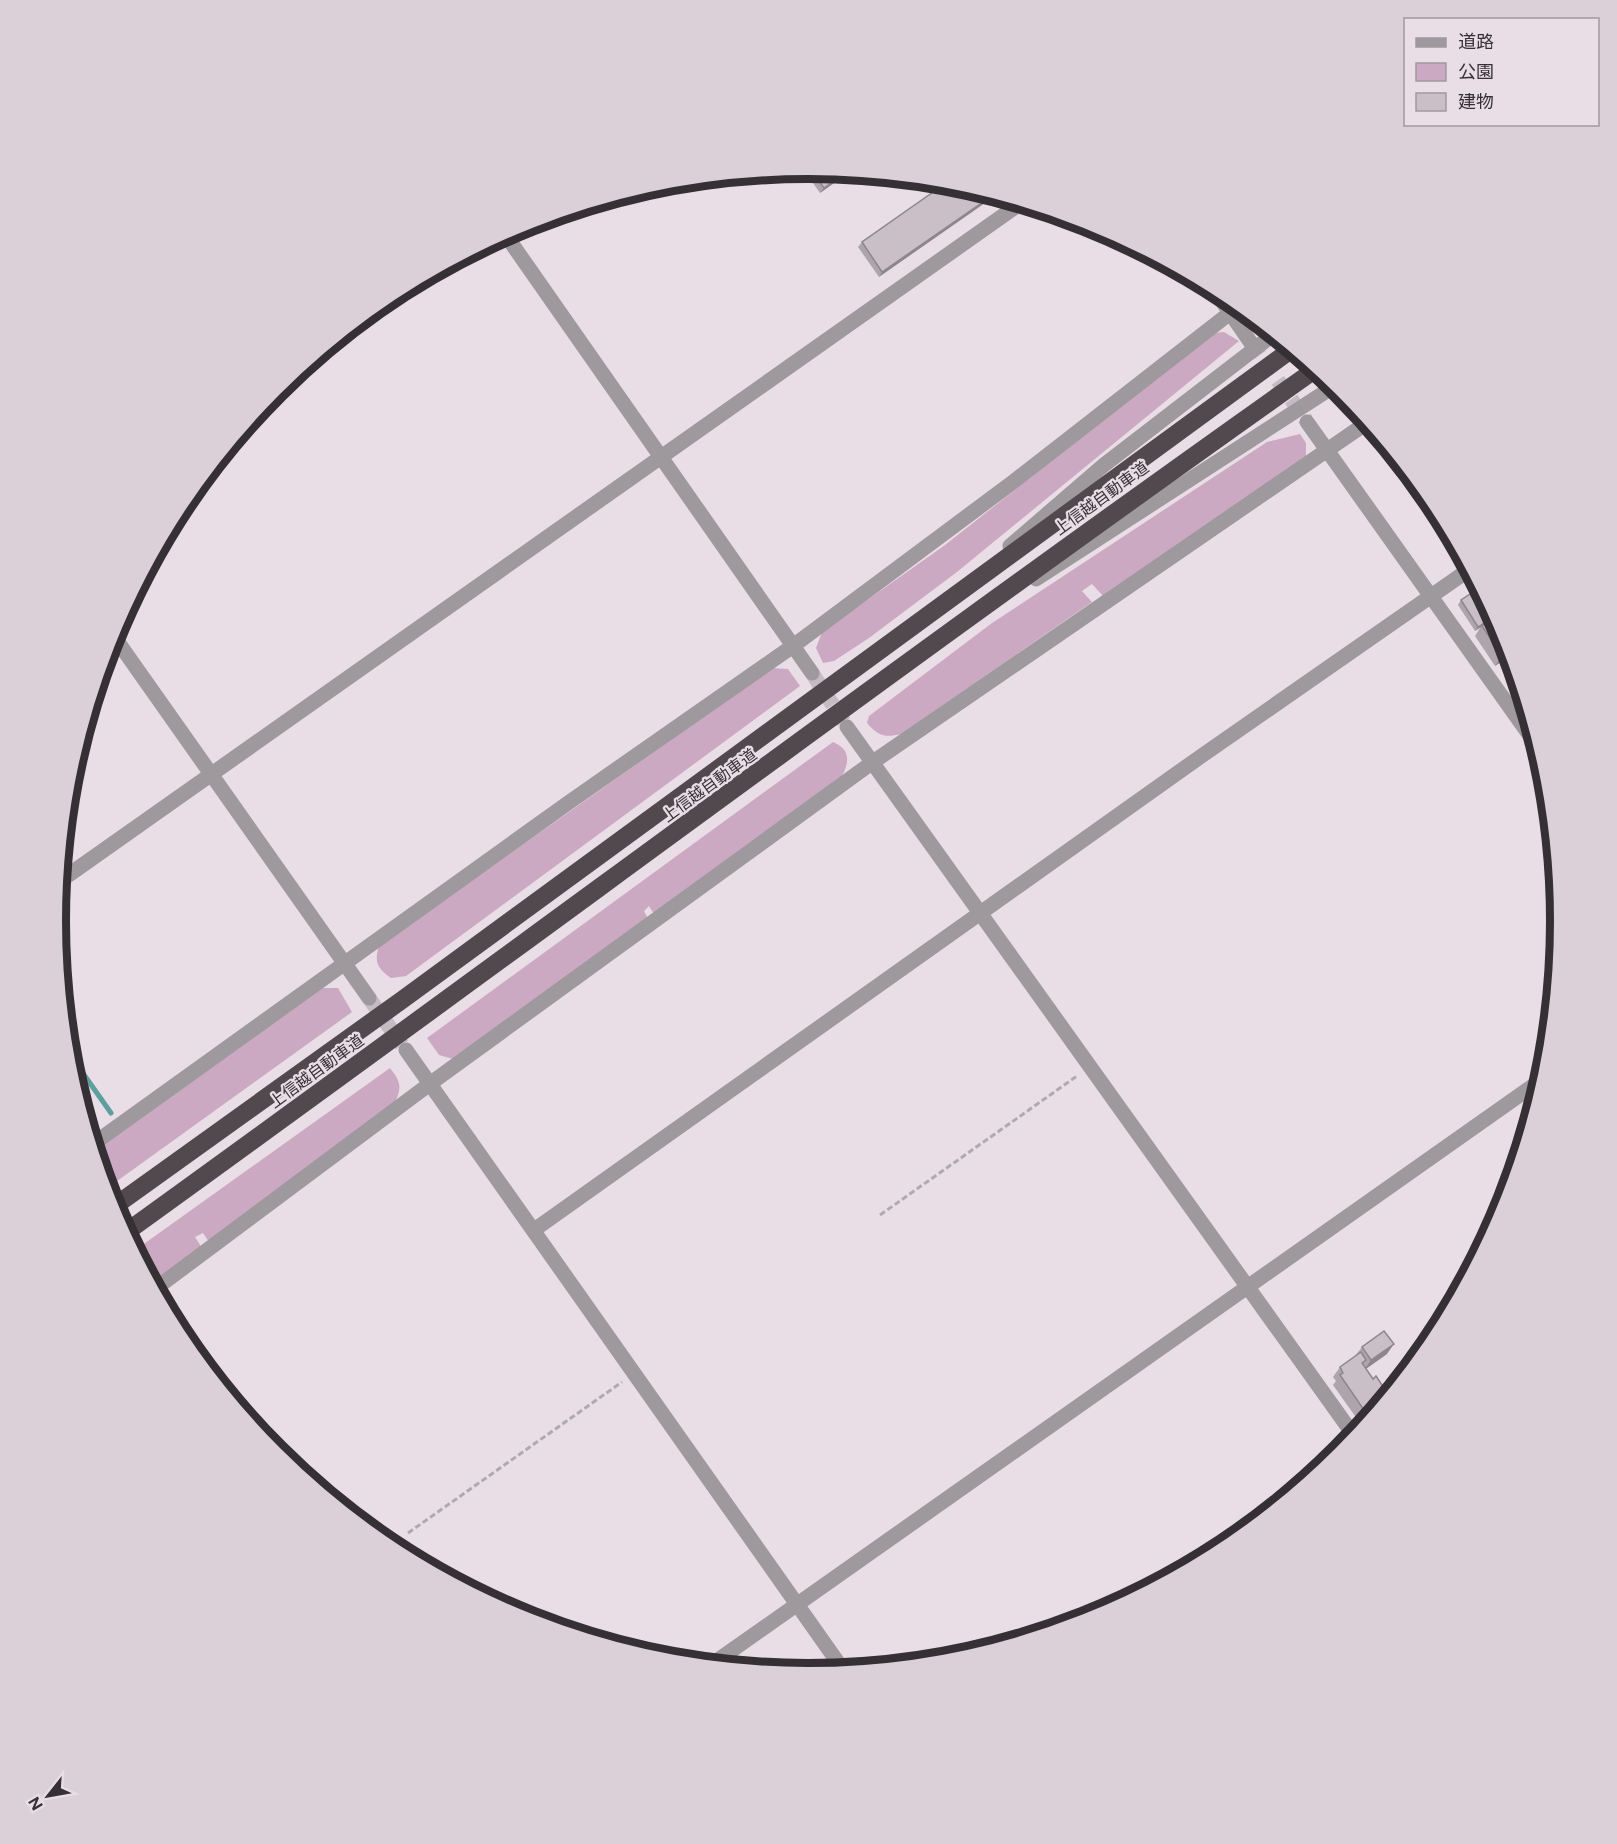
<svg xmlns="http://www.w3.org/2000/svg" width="1617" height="1844" font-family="Figtree,'Noto Sans JP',sans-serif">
  <rect width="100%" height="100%" fill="#eadee6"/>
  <!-- green -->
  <path fill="#cca9c2" d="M1224 332 1239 341 957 572 869 638 834 661 823 663 816 648 822 632 945 545 1214 333Z
    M1300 434 1306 443V457L1103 596 1092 584 1082 591 1092 602 901 734C885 738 878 736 867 723L869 716 992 623 1267 442Z
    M773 668 788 669 800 686 406 976 391 978C377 968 374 962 379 946Z
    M833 742C850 749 850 761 842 776L654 914 649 906 644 911 648 919 453 1059 439 1055 427 1038Z
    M322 988H338L352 1012 106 1189 95 1151Z
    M390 1068C401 1082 402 1087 395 1103L209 1242 203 1233 195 1237 202 1248 152 1284 134 1251Z"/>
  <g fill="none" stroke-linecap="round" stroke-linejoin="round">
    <!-- stream -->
    <path stroke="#5ca09d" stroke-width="5" d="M68 1052 111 1113"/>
    <!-- minor-tunnel -->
    <path stroke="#c6bbc2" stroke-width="15" stroke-dasharray="15 8" stroke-linecap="butt" d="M1251 343 1306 420
      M812 673 844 722
      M369 998 402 1045"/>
    <!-- path -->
    <path stroke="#b2a9af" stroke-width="3" stroke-dasharray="6 3" stroke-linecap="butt" d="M880 1215 1077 1076
      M408 1533 622 1382"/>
    <!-- minor -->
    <path stroke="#9e999d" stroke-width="15" d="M505 234 812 673
      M1213 288 1251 343
      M1307 422 1538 747
      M1010 546 1104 465 1274 334
      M1036 579 1336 385
      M113 635 369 998
      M847 727 1355 1437
      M60 881 1021 203
      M406 1050 844 1671
      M93 1144 568 803 793 646 1013 482 1239 306
      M534 1230 1200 757 1470 569
      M155 1289 431 1083 873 762 1368 422
      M711 1665 1544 1078"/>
    <!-- highway -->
    <path stroke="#52494f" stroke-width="18" d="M112 1208 402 1000 1292 349
      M125 1233C523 946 916 652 1316 369"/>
  </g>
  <!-- wall -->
  <path fill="#aea4ab" d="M809 169 848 173 820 193 804 170Z
    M946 183 879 277 858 247 862 242Z
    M1481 590 1504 634 1512 661 1508 654 1505 659 1495 666 1475 636 1480 628 1475 631 1458 605 1461 600 1484 616 1490 609 1483 613 1473 598 1476 593Z
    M1516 673 1521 690 1513 678Z
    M1362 1347 1387 1354 1366 1369 1373 1379 1384 1388 1360 1423 1333 1385 1336 1381 1333 1377 1340 1367 1355 1356Z"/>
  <!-- shaded-wall -->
  <path fill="#8d868b" d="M845 173H848L820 193 824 188Z
    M993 195 995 196 879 277 882 272Z
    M1487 621 1484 625 1482 626 1475 631 1478 627Z
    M1509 651 1510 652 1505 659 1495 666 1502 656Z
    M1394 1344 1387 1354 1364 1370 1371 1360Z
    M1385 1400 1376 1411 1360 1423 1366 1413Z"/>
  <!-- building -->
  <path fill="#cabfc7" stroke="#8d868b" stroke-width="1.5" d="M810 169 845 173 824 188Z
    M946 183 956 184 993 195 882 272 862 242Z
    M1481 590 1489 606 1487 608 1476 593Z
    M1470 594 1487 621 1478 627 1461 600Z
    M1491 620 1507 643 1509 651 1502 656 1482 626Z
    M1384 1331 1394 1344 1371 1360 1362 1347Z
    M1361 1352 1366 1360 1362 1363 1373 1379 1376 1376 1384 1388 1379 1391 1385 1400 1366 1413 1340 1375 1343 1373 1340 1367Z"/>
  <g text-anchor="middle" stroke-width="4.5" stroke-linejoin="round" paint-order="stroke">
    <!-- street labels -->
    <g font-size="16" fill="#353033" stroke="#eadee6">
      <text transform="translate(1101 498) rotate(-36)" y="6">上信越自動車道</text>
      <text transform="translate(709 785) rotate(-36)" y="6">上信越自動車道</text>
      <text transform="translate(316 1071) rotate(-36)" y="6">上信越自動車道</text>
    </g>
  </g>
  <!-- crop -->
  <path d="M0 0H1617V1844H0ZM66 921a742 742 0 1 1 1484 0a742 742 0 1 1-1484 0Z" fill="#dcd0d8" fill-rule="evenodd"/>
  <path fill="none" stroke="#353033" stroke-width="8" d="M66 921a742 742 0 1 1 1484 0a742 742 0 1 1-1484 0Z"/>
  <!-- legend -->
  <rect x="1404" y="18" width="195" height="108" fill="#eadee6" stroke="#a2989e" stroke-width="1.5"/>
  <rect x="1416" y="38" width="30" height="9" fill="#9e999d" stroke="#a2989e" stroke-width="1.5"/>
  <text x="1458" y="48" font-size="18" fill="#353033">道路</text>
  <rect x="1416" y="63" width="30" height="18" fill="#cca9c2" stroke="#a2989e" stroke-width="1.5"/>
  <text x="1458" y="78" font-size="18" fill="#353033">公園</text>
  <rect x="1416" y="93" width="30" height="18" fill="#cabfc7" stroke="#a2989e" stroke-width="1.5"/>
  <text x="1458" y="108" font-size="18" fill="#353033">建物</text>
  <!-- north arrow -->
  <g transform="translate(48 1796) rotate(239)" stroke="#eadee6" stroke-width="4.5" paint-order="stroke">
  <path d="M0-4.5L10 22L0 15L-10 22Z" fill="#353033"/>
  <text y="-9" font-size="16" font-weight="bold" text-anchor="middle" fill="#353033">N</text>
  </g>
</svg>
